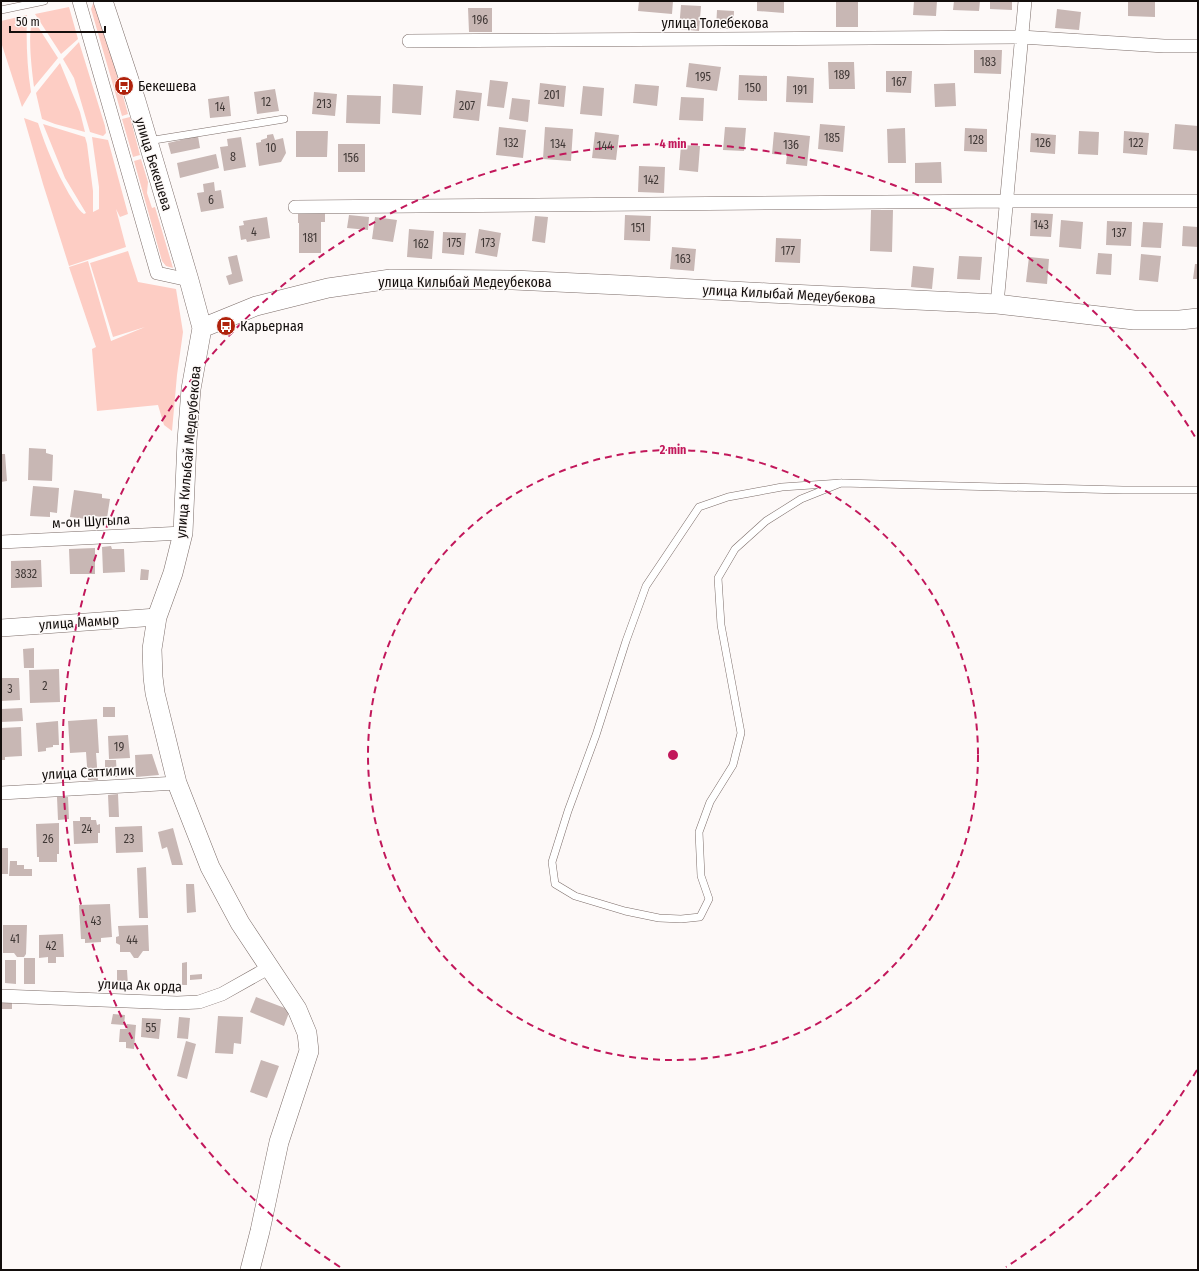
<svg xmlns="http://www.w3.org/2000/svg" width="1199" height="1271" font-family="'Fira Sans Condensed',sans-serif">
  <rect width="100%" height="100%" fill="#fdf9f8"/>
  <!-- green -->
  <path fill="#fdcdc4" d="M94 1 102 21 128 114 122 116 91 9Z
    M69 7 78 39 61 54 35 14Z
    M27 15C26 41 27 67 31 92L22 107 1 42V21Z
    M33 19 58 58 34 87C32 71 27 33 33 19Z
    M79 42 105 126 106 133 103 136 90 132 74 78 63 59Z
    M60 63 80 112 85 132 55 124 42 119 36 93Z
    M130 117 140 155 133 157 122 119Z
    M24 118 38 123C46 148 56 171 69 194 74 201 77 209 84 214L86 213 65 178 43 124 85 137 87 144 93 191V212L99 209V187L92 137 108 140 128 214 120 217 116 209 126 247 69 266 43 184Z
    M141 159 148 182 147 193 152 208 155 207 173 268 166 266 162 261 134 161Z
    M128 251 138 282 176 289 183 332 177 375 172 431 164 425 158 405 97 411 92 349 96 347 69 267 88 261 111 341 145 327 113 337 90 263Z"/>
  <!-- building -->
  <path fill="#c8b7b4" d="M639 1H673L672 14 638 11Z
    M757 1H784V13L757 11Z
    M914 1H937L936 16 913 15Z
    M954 1H980L979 11 953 10Z
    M990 1H1012V10L990 9Z
    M1128 1H1155V17L1128 16Z
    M836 2H858V27H836Z
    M681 5 701 6 699 31 679 29Z
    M468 8H492V32H469Z
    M1057 9 1081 12 1079 30 1055 28Z
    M717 10 734 11 733 29H716Z
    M974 50H1002L1001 74 974 73Z
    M828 62H854L855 89H829Z
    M689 63 721 67 717 91 686 87Z
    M886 71H912L911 93 886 92Z
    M739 75 767 76V101L738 100Z
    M787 76 814 78 813 103 786 102Z
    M490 80 508 82 504 108 487 106Z
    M540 83 566 86 564 107 538 104Z
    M955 83 956 106 935 107 934 84Z
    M393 84 423 86 421 115 392 113Z
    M635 84 659 86 657 106 633 103Z
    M583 86 604 88 602 116 580 114Z
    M275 89 279 111 257 114 254 92Z
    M456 90 482 93 479 121 453 118Z
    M314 92 337 94 335 116 312 114Z
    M347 95 381 96 380 124 346 123Z
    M229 96 231 116 210 118 208 99Z
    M681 97 704 98 703 121 679 120Z
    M512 98 530 100 528 122 509 119Z
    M820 124 845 126 843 152 818 149Z
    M1175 124 1198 126V151L1173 149Z
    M499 127 526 130 523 158 496 155Z
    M545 127 573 129 571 161 543 159Z
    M725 127 746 128 744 151 723 150Z
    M905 128 906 163H888L887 129Z
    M965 128 987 129V152L964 151Z
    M296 131H328L327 157H296Z
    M1079 131 1099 132 1098 155 1078 154Z
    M1124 131 1149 133 1147 155 1123 153Z
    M595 132 619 135 616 160 592 158Z
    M774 132 810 136 807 166 786 164 787 155 772 154Z
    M1031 133 1056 135 1055 154 1030 152Z
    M273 134 275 140 283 138 286 153 281 162 259 166 256 143 261 142V140L267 138V135Z
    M198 136 200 148 171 154 168 143Z
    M241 137 246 167 224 171 220 147 228 146 227 139Z
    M338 144H365V172H338Z
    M681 145 700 146 698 172 679 170Z
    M216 154 219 168 180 178 177 163Z
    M941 162 942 183H915V163Z
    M639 166 665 167 664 193 638 192Z
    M214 182 215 191 221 190 224 208 201 212 197 193 204 192 203 184Z
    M871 210H893L892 252 870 251Z
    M298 211 325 212V222H321V253H299V223H298Z
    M1031 213 1053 214 1051 237 1030 236Z
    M349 215 369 217 368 230 347 228Z
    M625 215 651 216 650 241 624 240Z
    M535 216 548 217 545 243 532 241Z
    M267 217 270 238 247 242 246 239 241 240 239 226 244 225 243 221Z
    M375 217 397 220 393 242 372 239Z
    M1061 220 1083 222 1081 249 1059 247Z
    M1107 221 1132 222 1131 246 1106 245Z
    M1143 222 1163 223 1161 248 1141 247Z
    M1183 226 1198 227V247L1182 246Z
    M409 229 434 231 432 259 407 257Z
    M479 229 501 233 497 257 475 253Z
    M443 232 466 233 464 255 442 253Z
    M776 238 801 239 800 263 775 262Z
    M672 247 696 249 694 271 670 269Z
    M1098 253 1112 254 1111 275 1096 274Z
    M1141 254 1161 256 1158 282 1139 280Z
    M237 255 243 281 229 285 226 276 232 274 228 257Z
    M959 256 982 257 980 280 957 279Z
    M1029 257 1049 259 1047 284 1026 282Z
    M1195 264H1198V279H1193Z
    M913 266 934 268 932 289 911 287Z
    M29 448 46 449V453L53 455 52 481 28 480Z
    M1 454H5L7 481 1 482Z
    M33 486 59 488 57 513 50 512V517L30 516Z
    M74 490 102 494V498L110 499 107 518 95 516V520L70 517Z
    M111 546 112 549H124L125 572 103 573 102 547Z
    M95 548V574H70L69 549Z
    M41 560 42 587 11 588V561Z
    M141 569 149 570 148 580H140Z
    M34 648V668H24L23 649Z
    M59 669 60 702 30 703 29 670Z
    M1 678H19L20 700 1 701Z
    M103 707H115V717H103Z
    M22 708 23 721 1 722V709Z
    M97 719 99 753H96L98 780H88L86 752 70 753 68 721Z
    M58 721 59 745H53V747L46 748V751L38 752 36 723Z
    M21 727 22 756 5 757V760H1V728Z
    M128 735 130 758 109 759 108 736Z
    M152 754 159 775 136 777 135 755Z
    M105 760H116L117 777H105Z
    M118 794 119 817H109L108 795Z
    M57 797H68L69 819 58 820Z
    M80 817H91V820H96L97 825 100 824V833H98V843L74 844 73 821H80Z
    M59 823V854H57V862H39V857H37L36 824Z
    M142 826 143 852 116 853 115 827Z
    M173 828 183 865H172L167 847 162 849 158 832Z
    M1 848H8V874H1Z
    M10 861H17V865H24V869H32V876H9Z
    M146 867 148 918H139L137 868Z
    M186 884H194L196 912 187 913Z
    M110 904 112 937 101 938V942L85 943V939H81L79 905Z
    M3 925H27L26 954 24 957H17L14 953H3Z
    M148 925 149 951H143L138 958H134L130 952H120V945L116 943V937L119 936 118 926Z
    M63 934 64 957H56V963H48V957L39 958V935Z
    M24 958H35V984H24Z
    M5 960H16V984L5 983Z
    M187 962V985H182V963Z
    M117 970H127L128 985H117Z
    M202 974V979L190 980V975Z
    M256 997 290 1010 284 1026 250 1012Z
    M1 1001H12V1009H1Z
    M113 1014 125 1015 124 1025 111 1024Z
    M218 1016 243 1017 241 1044 234 1043 233 1054 215 1053Z
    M179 1017 190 1018 188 1039 177 1038Z
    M142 1018 161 1019 159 1039 141 1037Z
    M127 1024 136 1025 134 1049 126 1048V1042H119L120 1029H127Z
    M186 1041 196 1044 187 1079 177 1076Z
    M261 1060 279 1066 267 1098 250 1092Z"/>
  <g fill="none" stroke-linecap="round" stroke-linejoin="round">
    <!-- service casing -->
    <g stroke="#7c6d69" stroke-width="8">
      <path id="service" d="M1 10 44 1
        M148 141 284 119
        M841 483 801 499 766 521 735 549 718 578 721 625 741 733 733 765 710 802 699 832 701 876 709 899 700 917 681 919 659 918 625 911 575 896 555 884 552 862 568 811 596 735 626 641 646 586 699 507 728 497 782 487 841 483 1123 490H1198"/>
    </g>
    <!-- minor casing -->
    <g stroke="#7c6d69" stroke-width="14">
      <path id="minor" d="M79 1 157 273 189 280
        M409 41 1021 37 1164 46H1198
        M295 207 1007 201H1198
        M997 304 1025 1
        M1 542 183 533
        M1 793 177 783
        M1 996 177 1003 199 1002 222 994 270 967"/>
    </g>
    <!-- tertiary casing -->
    <g stroke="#7c6d69" stroke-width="18">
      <path id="tertiary" d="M1 628 157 617"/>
    </g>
    <!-- secondary casing -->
    <g stroke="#7c6d69" stroke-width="20">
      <path id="secondary" d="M103 1 136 101 189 280 202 328 191 389 187 441 183 533 173 573 157 617 152 649 153 677 155 693 177 783 210 867 240 923 297 1009 307 1033 309 1051 279 1142 260 1231 250 1270
        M202 328 256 306 328 288 391 279 513 280 620 285 769 293 958 302 997 304 1134 320H1180L1198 318"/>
    </g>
    <!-- service -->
    <use href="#service" stroke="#fff" stroke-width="7"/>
    <!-- minor -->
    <use href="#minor" stroke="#fff" stroke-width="13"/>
    <!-- tertiary -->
    <use href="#tertiary" stroke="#fff" stroke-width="17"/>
    <!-- secondary -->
    <use href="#secondary" stroke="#fff" stroke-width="19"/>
  </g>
  <!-- distance rings -->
  <g fill="none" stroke="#c2185b" stroke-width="2" stroke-dasharray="7 5">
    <circle cx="673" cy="755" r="305"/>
    <path d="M1197 1070A611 611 0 0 1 1006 1267M340 1267A611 611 0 1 1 1197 440"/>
  </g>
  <!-- icons -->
  <defs>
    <g id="bus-disc" transform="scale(1)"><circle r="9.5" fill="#b0230d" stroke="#fdf9f8"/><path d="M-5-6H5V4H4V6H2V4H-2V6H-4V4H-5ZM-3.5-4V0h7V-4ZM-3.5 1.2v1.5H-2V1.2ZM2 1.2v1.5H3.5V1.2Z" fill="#fff"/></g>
  </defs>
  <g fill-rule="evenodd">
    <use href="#bus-disc" x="124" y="86"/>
    <use href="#bus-disc" x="226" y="326"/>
  </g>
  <g text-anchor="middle" stroke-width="3" stroke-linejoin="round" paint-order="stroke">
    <!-- number labels -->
    <g font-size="12" fill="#403836">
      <text x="480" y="24">196</text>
      <text x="988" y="66">183</text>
      <text x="842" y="79">189</text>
      <text x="703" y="81">195</text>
      <text x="899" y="86">167</text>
      <text x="753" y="92">150</text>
      <text x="800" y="94">191</text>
      <text x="552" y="99">201</text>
      <text x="266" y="106">12</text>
      <text x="324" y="108">213</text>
      <text x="467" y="110">207</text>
      <text x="220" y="111">14</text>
      <text x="832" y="142">185</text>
      <text x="976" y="144">128</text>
      <text x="511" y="147">132</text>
      <text x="1043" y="147">126</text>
      <text x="1136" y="147">122</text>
      <text x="558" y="148">134</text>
      <text x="791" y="149">136</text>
      <text x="605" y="150">144</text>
      <text x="271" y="152">10</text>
      <text x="233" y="161">8</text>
      <text x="351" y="162">156</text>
      <text x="651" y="184">142</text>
      <text x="211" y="204">6</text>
      <text x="1041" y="229">143</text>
      <text x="638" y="232">151</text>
      <text x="254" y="236">4</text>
      <text x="1119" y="237">137</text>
      <text x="310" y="242">181</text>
      <text x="454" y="247">175</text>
      <text x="488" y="247">173</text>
      <text x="421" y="248">162</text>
      <text x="788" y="255">177</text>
      <text x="683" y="263">163</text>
      <text x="26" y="578">3832</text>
      <text x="45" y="690">2</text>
      <text x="10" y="693">3</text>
      <text x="119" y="751">19</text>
      <text x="87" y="833">24</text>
      <text x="48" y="843">26</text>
      <text x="129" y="843">23</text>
      <text x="96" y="925">43</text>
      <text x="15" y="943">41</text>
      <text x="132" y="944">44</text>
      <text x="51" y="950">42</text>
      <text x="151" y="1032">55</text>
    </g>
    <!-- street labels -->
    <g font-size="14" fill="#130e0c" stroke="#fdf9f8">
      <text x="715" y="28">улица Толебекова</text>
      <text transform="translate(154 164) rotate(73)" y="5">улица Бекешева</text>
      <text x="465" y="287">улица Килыбай Медеубекова</text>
      <text transform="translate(789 294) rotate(3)" y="5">улица Килыбай Медеубекова</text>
      <text transform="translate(188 452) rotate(-85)" y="5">улица Килыбай Медеубекова</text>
      <text transform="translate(91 521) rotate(-3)" y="5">м-он Шугыла</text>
      <text transform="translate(79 622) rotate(-4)" y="5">улица Мамыр</text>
      <text transform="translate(88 772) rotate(-3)" y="5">улица Саттилик</text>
      <text transform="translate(140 985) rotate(2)" y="5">улица Ак орда</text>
    </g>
    <!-- poi labels -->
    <g font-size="14" fill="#130e0c" stroke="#fdf9f8" text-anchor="start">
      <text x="138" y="91">Бекешева</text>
      <text x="240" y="331">Карьерная</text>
    </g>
  </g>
  <circle cx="673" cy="755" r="6" fill="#c2185b" stroke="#fdf9f8" stroke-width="2"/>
  <g font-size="12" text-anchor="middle" font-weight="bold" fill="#c2185b" stroke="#fdf9f8" stroke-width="3" stroke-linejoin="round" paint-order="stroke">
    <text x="673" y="148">4 min</text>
    <text x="673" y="454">2 min</text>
  </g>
  <!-- border -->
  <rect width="1199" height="1271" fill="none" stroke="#130e0c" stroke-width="4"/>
  <!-- scale -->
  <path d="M10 26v6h95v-6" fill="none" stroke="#130e0c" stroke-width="2"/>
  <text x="16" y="26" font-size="12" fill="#130e0c" stroke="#fdf9f8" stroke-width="3" paint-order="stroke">50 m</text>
</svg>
